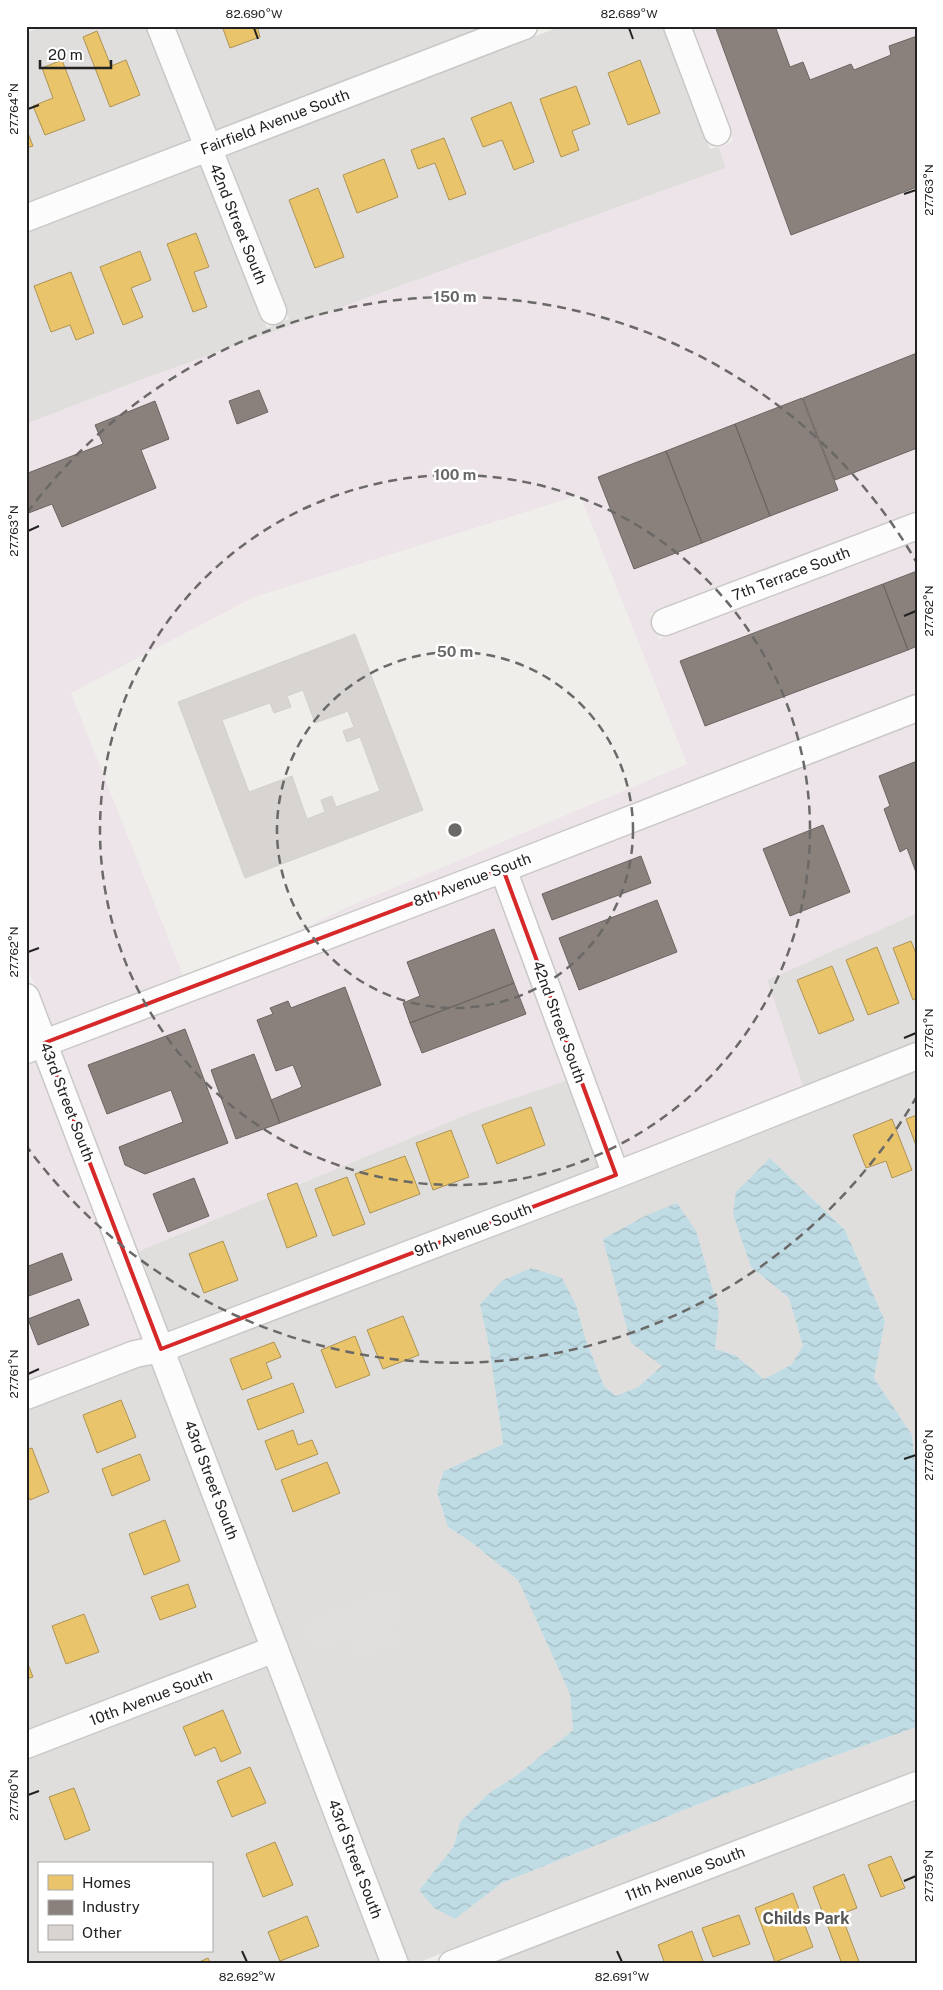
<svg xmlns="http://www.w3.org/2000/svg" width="943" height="1990" font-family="'Public Sans',sans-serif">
  <defs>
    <pattern id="water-waves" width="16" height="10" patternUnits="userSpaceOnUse" patternTransform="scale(1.25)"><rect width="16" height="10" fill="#bfdbe3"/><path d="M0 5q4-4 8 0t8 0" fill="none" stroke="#a4bcc2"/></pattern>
  </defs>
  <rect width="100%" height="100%" fill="#f0eeeb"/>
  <!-- residential -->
  <path fill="#dfdedc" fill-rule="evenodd" d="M44 26H147L192 139 26 203V33Z
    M173 26H486L214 131Z
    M562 26H664L710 149 719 147 726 168 138 381 26 424V233L202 165 267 328 289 319 225 156Z
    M917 913V1041L803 1087 767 980Z
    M917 1071V1384L914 1385 917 1391V1485L912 1435 874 1378 885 1321 845 1230 770 1158 751 1267 789 1298 803 1346 791 1365 764 1379 735 1355 715 1349 718 1312 707 1273 620 1299 631 1343 663 1366 638 1387 616 1396 604 1386 586 1340 576 1305 480 1303 489 1346 503 1444 444 1471 448 1527 471 1542 518 1580 570 1694 573 1730 517 1775 488 1794 460 1822 454 1846 419 1890 455 1919 502 1883 719 1796 917 1727V1771L414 1964H408L177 1358 633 1184Z
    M568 1080 600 1167 168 1332 139 1251 475 1111Z
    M154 1365 259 1641 26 1731V1410L139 1367Z
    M269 1667 382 1964H26V1760ZM39 1864H211V1951H39Z
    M917 1800V1964H491Z"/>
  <!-- industrial -->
  <path fill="#ede4e9" d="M690 26H917V511L649 614 659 639 917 540V693L281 939 348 907 687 764 580 495 254 597 71 693 183 975 50 1025 26 964V424L138 381 726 168 719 147 733 141Z
    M917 723V913L767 980 803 1087 623 1158 519 878Z
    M496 886 568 1080 475 1111 139 1251 150 1284 60 1051Z
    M38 1060 144 1338 130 1341 26 1381V1064Z"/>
  <!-- parking -->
  <path fill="#e0dfde" d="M393 1589 401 1615 393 1624 400 1642 358 1657 348 1638 312 1648 305 1624Z"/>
  <!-- water -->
  <path fill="url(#water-waves)" d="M770 1158 845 1230 885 1321 874 1378 912 1435 917 1485V1727L719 1796 502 1883 455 1919 434 1908 419 1890 454 1846 460 1822 488 1794 517 1775 573 1730 570 1694 518 1580 471 1542 448 1527 437 1492 444 1471 503 1444 489 1346 480 1304 503 1280 532 1268 562 1278 576 1305 586 1340 604 1386 616 1396 638 1387 662 1366 631 1343 603 1239 647 1215 677 1203 696 1231 719 1312 715 1349 735 1355 764 1379 791 1365 803 1346 789 1298 751 1267 733 1214 736 1192Z"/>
  <!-- homes -->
  <path fill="#e9c46a" stroke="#ad9354" d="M222 26H257L260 37 230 48Z
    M97 31 111 66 126 60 140 95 110 107 83 37Z
    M62 60 85 120 45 135 33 106 53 98 42 68Z
    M640 60 660 113 628 125 608 73Z
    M576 86 590 124 572 131 579 150 561 157 540 99Z
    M511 102 534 162 514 170 502 140 483 147 471 118Z
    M26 128 33 146 26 148Z
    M444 138 466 194 449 200 435 163 418 169 411 150Z
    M384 159 398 197 357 213 343 175Z
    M318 188 344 257 315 268 289 200Z
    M196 233 209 267 194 272 207 307 193 312 167 244Z
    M140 251 151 280 131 288 143 317 123 325 100 267Z
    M71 272 94 333 76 340 70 325 51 332 34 286Z
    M911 941 917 956V998L913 1000 893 948Z
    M877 947 899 1003 868 1015 846 960Z
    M832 966 854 1020 819 1034 797 980Z
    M531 1107 545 1145 497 1164 482 1125Z
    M917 1115V1148L906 1119Z
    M892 1119 912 1170 892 1178 886 1161 866 1168 853 1135Z
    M451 1130 469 1177 433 1190 416 1143Z
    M405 1156 420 1194 370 1213 355 1174Z
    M347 1177 365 1224 333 1236 315 1189Z
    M297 1183 317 1236 287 1248 267 1194Z
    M223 1241 238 1280 204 1293 189 1254Z
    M403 1316 419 1355 383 1369 367 1330Z
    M355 1336 370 1375 336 1388 321 1350Z
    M274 1342 281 1357 266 1363 272 1378 242 1390 230 1359Z
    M293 1383 304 1412 258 1430 247 1400Z
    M121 1400 136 1437 97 1453 83 1415Z
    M293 1430 298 1445 312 1440 318 1454 276 1470 265 1441Z
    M32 1448 49 1492 30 1500 26 1491V1450Z
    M140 1454 150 1480 112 1496 102 1469Z
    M327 1462 340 1493 293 1512 281 1480Z
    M165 1520 180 1561 144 1575 129 1534Z
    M188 1584 196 1607 160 1620 151 1597Z
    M84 1614 99 1652 66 1664 52 1626Z
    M26 1659 33 1677 26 1679Z
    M223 1710 241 1753 221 1762 215 1747 195 1756 183 1727Z
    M250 1767 266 1803 232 1817 217 1781Z
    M74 1788 90 1830 65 1840 49 1797Z
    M275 1842 293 1885 263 1897 246 1854Z
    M891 1856 905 1888 881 1897 868 1865Z
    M844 1874 857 1908 841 1914 860 1964H842L813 1887Z
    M793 1893 813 1947 775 1962 755 1908Z
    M739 1915 750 1944 713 1957 702 1928Z
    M307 1916 319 1946 280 1961 268 1932Z
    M692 1931 704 1964H665L658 1945Z
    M208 1958 211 1964H195Z"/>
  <!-- industry -->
  <path fill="#8a817c" stroke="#6b6461" d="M715 26H775L790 67 803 62 810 80 851 64 854 70 891 55 889 46 917 36V187L791 235Z
    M917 353V448L835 480 803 398Z
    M259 390 268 412 237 424 229 401Z
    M802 398 838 490 770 516 735 424Z
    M155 401 169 439 141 450 156 488 62 527 52 504 26 514V468L28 473 103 444 95 425Z
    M735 424 770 516 702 543 666 451Z
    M666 451 702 543 634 569 598 477Z
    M917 571V646L908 650 883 584Z
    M883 584 908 650 705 726 680 661Z
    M917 761V875L907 848 900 852 884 809 890 806 879 776Z
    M823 825 850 892 790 916 763 849Z
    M641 856 651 883 552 920 542 894Z
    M657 900 677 952 579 990 559 938Z
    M494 929 514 983 410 1023 403 1003 420 996 407 962Z
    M514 983 526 1014 422 1053 410 1023Z
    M345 987 381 1085 280 1123 271 1100 302 1087 293 1065 276 1071 257 1020 273 1014 270 1008 288 1001 291 1008Z
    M185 1029 228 1143 145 1174 125 1165 119 1147 183 1122 171 1090 107 1114 88 1065Z
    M254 1054 280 1123 236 1139 211 1070Z
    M194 1178 209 1216 168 1232 153 1194Z
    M62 1253 72 1280 26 1297V1267Z
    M79 1299 89 1325 38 1345 28 1319Z"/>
  <!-- building -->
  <path fill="#d7d4d2" stroke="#d3d0cc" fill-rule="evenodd" d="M355 634 423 810 245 878 178 702ZM303 690 315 723 348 711 354 727 343 731 347 742 360 737 380 791 336 807 332 796 321 800 325 812 307 819 292 776 249 792 222 720 270 703 274 713 291 707 287 696Z"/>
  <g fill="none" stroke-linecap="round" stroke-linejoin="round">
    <!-- minor casing -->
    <g stroke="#c9c8c7" stroke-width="29">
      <path id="minor" d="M160 26 273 311
        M677 26 717 132
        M26 218 524 26
        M665 622 917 526
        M503 869 616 1175
        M26 997 395 1964
        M26 1050 503 869 917 708
        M26 1396 135 1354 161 1349 616 1175 917 1056
        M26 1745 275 1649
        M452 1964 917 1785"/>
    </g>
    <!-- minor -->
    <use href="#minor" stroke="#fdfcfc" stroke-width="26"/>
  </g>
  <!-- marked area -->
  <path fill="none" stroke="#d62828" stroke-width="4" stroke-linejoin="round" d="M503 869 616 1175 161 1349 44 1043Z"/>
  <!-- ticks -->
  <path fill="none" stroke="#222" stroke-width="2" d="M254 28 258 39M629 28 633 39M28 109 39 105M904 194 916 190M28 531 39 526M904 616 916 611M28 952 39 948M904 1038 916 1033M28 1374 39 1369M904 1459 916 1455M28 1795 39 1791M904 1881 916 1876M242 1951 247 1962M617 1951 622 1962"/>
  <!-- distance rings -->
  <g fill="none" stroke="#6a6968" stroke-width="2.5" stroke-dasharray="9 6">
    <circle cx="455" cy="830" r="178"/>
    <circle cx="455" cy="830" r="355"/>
    <path d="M917 1096A533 533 0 0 1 27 1147M27 513A533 533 0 0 1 917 563"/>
  </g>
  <g text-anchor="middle" stroke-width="5" stroke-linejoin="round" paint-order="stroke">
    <!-- street labels -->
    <g font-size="15" fill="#222" stroke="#fff">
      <text transform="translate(275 122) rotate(-21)" y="5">Fairfield Avenue South</text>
      <text transform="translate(238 224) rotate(68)" y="5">42nd Street South</text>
      <text transform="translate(791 574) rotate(-21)" y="5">7th Terrace South</text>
      <text transform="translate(472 880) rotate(-21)" y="5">8th Avenue South</text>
      <text transform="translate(559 1022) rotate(70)" y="5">42nd Street South</text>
      <text transform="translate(67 1102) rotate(69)" y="5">43rd Street South</text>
      <text transform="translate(473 1230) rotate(-21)" y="5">9th Avenue South</text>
      <text transform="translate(211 1480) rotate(69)" y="5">43rd Street South</text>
      <text transform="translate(151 1698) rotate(-21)" y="5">10th Avenue South</text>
      <text transform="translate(355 1859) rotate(69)" y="5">43rd Street South</text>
      <text transform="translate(685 1874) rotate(-21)" y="5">11th Avenue South</text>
    </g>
    <!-- neighbourhood labels -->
    <g font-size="16" font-weight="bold" fill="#555" stroke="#fff">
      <text x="806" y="1924">Childs Park</text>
    </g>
  </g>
  <circle cx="455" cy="830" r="8" fill="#6a6968" stroke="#fff" stroke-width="2.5"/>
  <g font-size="15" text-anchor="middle" font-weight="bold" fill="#6a6968" stroke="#fff" stroke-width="5" stroke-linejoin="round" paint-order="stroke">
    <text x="455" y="302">150 m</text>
    <text x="455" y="480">100 m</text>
    <text x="455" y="657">50 m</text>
  </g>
  <!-- border -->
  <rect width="943" height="1990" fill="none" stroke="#ffffff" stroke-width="55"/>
  <!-- legend -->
  <rect x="38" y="1862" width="175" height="90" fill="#ffffff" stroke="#a7a7a7"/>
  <rect x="48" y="1875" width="25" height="15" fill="#e9c46a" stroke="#a7a7a7"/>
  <text x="82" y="1888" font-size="15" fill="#222222">Homes</text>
  <rect x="48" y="1900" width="25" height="15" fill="#8a817c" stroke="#a7a7a7"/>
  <text x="82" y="1912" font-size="15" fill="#222222">Industry</text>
  <rect x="48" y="1925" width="25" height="15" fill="#d7d4d2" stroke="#a7a7a7"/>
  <text x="82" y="1938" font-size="15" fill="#222222">Other</text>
  <!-- scale -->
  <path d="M40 60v8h71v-8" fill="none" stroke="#222222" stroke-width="2.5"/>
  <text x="48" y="60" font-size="15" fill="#222222" stroke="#ffffff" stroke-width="4" paint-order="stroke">20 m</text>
  <rect x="28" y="28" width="888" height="1934" fill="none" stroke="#222" stroke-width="2"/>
  <g font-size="12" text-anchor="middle" fill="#222">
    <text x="254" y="18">82.690°W</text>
    <text x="629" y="18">82.689°W</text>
    <text transform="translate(14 109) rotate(-90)" y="4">27.764°N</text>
    <text transform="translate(929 190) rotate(-90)" y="4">27.763°N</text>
    <text transform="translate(14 531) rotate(-90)" y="4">27.763°N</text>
    <text transform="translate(929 611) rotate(-90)" y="4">27.762°N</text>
    <text transform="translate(14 952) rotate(-90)" y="4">27.762°N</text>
    <text transform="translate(929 1033) rotate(-90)" y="4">27.761°N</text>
    <text transform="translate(14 1374) rotate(-90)" y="4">27.761°N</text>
    <text transform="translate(929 1455) rotate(-90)" y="4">27.760°N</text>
    <text transform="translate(14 1795) rotate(-90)" y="4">27.760°N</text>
    <text transform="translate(929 1876) rotate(-90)" y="4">27.759°N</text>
    <text x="247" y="1981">82.692°W</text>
    <text x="622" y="1981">82.691°W</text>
  </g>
</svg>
